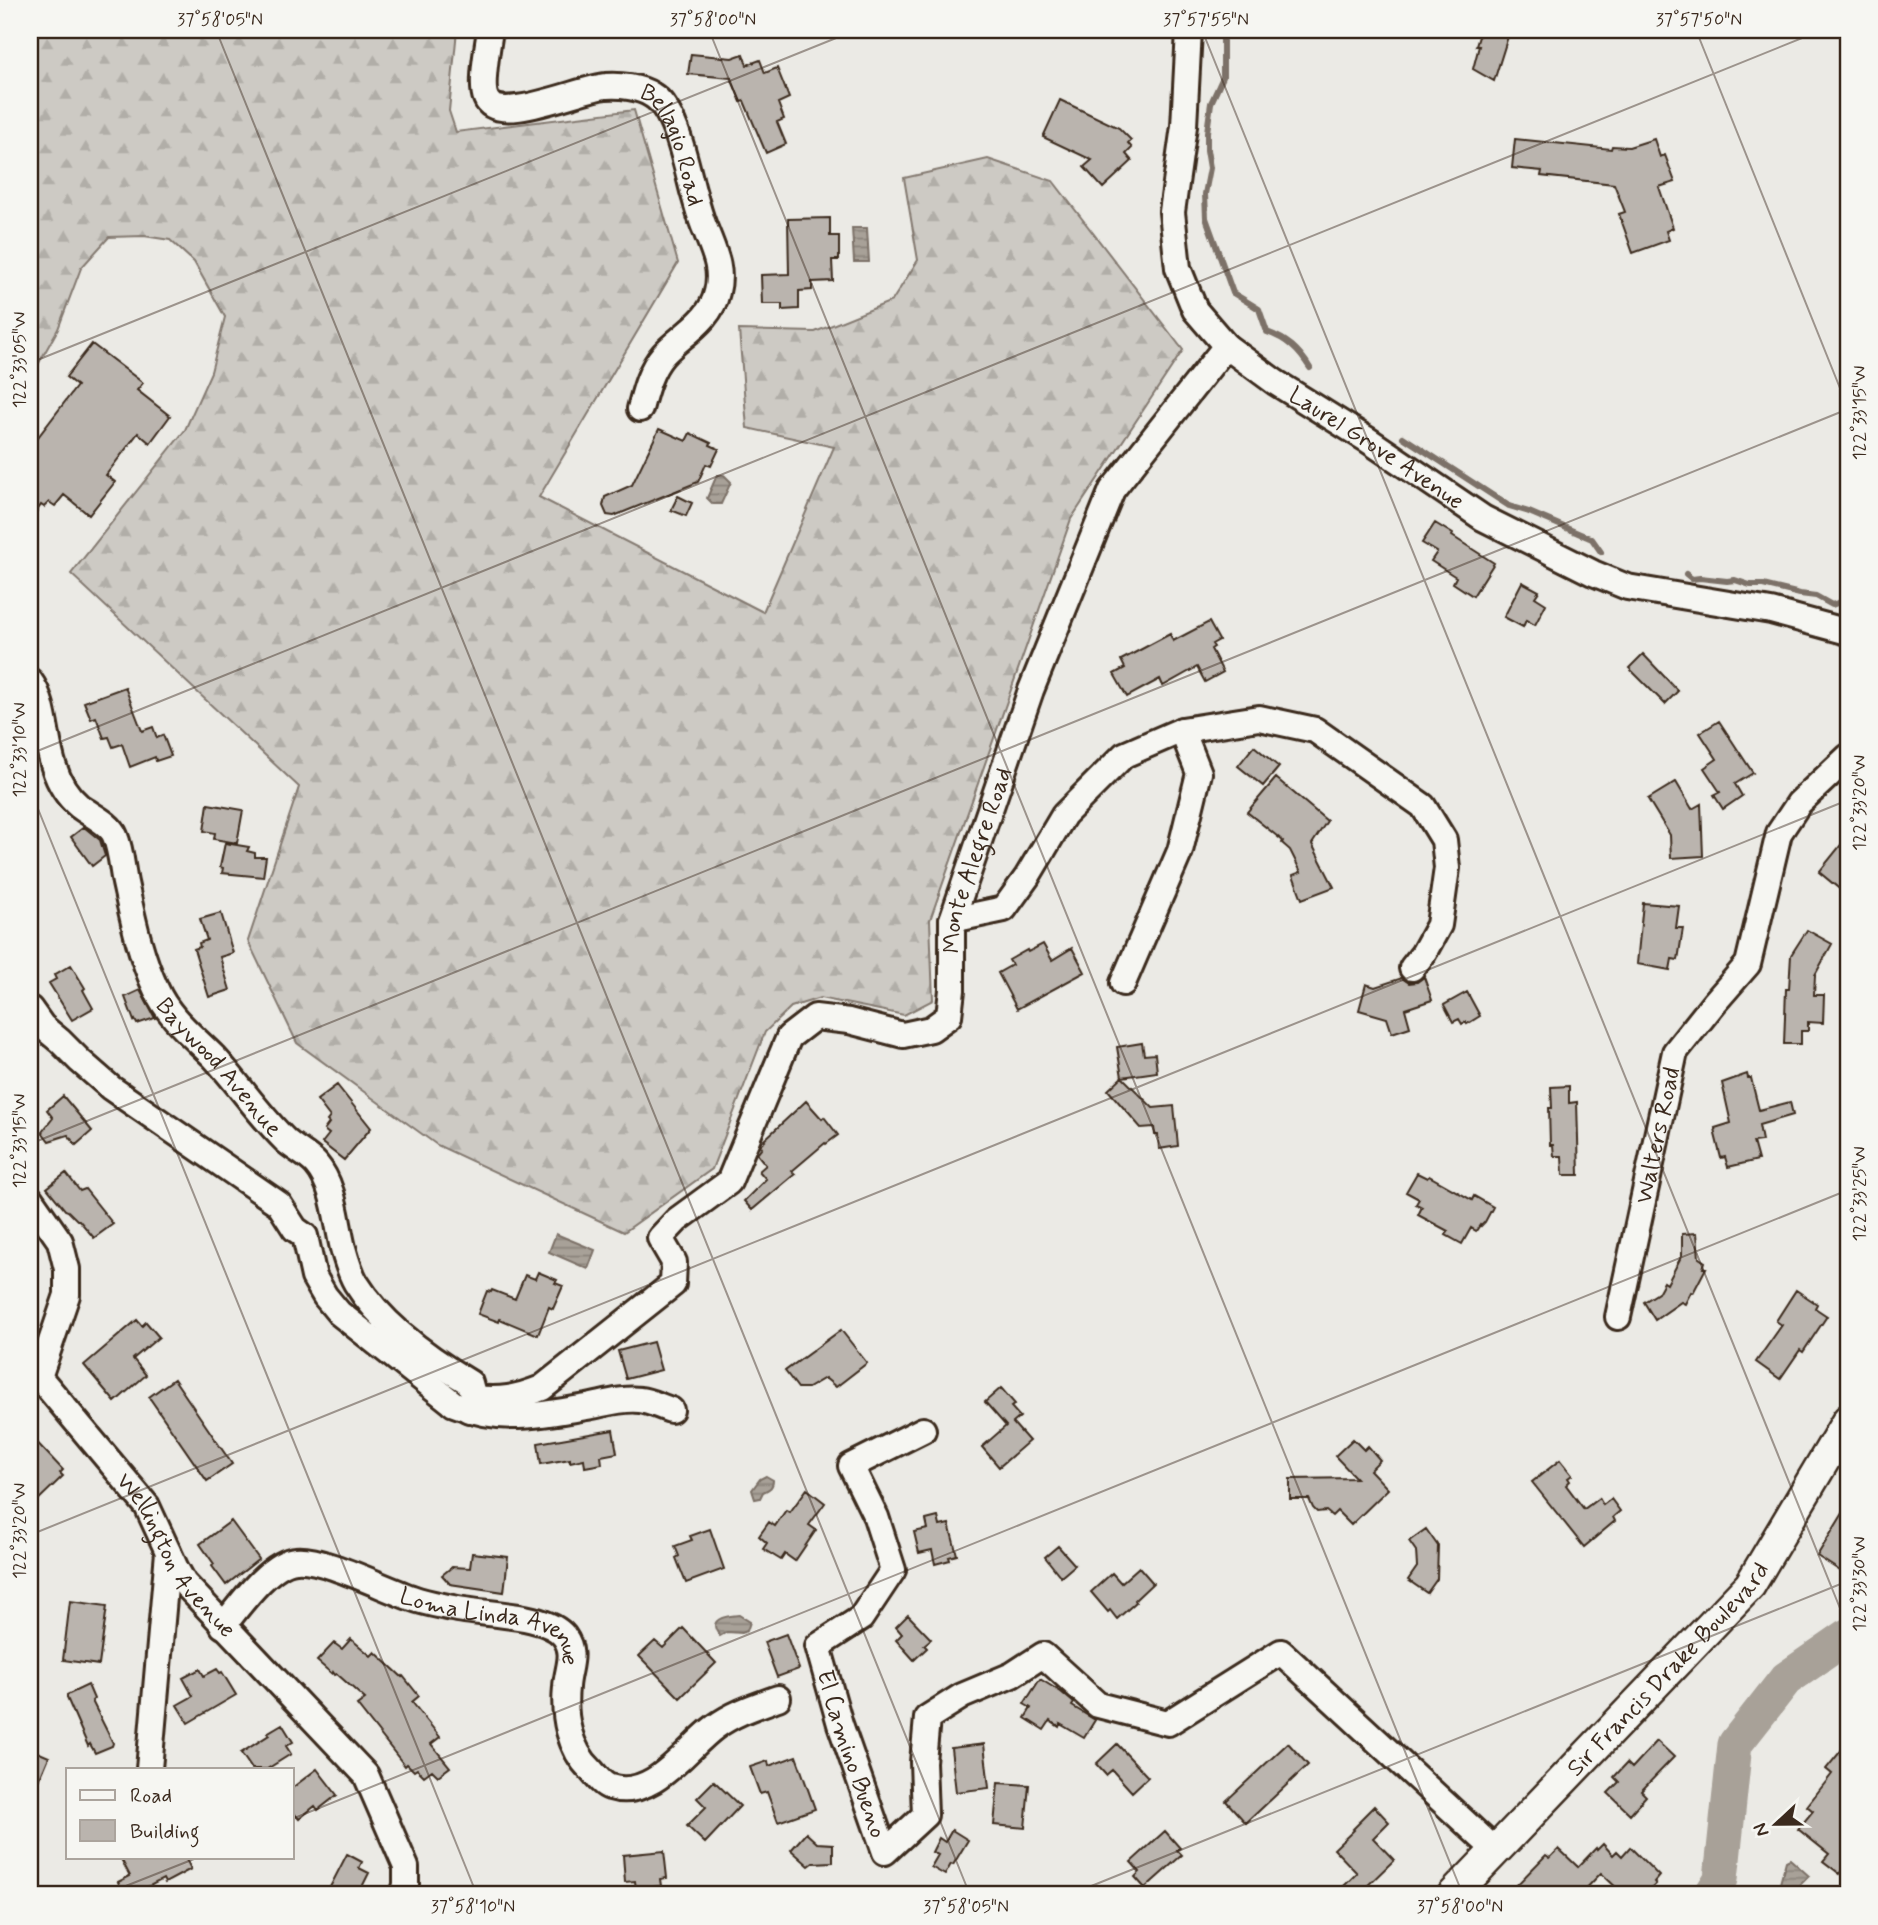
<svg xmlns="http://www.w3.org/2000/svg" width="1878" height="1925" font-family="Mynerve,sans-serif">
  <defs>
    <pattern id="forest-firs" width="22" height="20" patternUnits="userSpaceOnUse" patternTransform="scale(1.75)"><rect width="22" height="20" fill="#cdcac4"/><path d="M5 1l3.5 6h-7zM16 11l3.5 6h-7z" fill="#b1aea8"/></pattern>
    <pattern id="water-rules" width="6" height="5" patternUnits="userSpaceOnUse" patternTransform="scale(1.75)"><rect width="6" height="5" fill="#a8a198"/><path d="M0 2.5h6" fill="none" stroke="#8a837b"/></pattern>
  </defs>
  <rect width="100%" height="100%" fill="#ebeae5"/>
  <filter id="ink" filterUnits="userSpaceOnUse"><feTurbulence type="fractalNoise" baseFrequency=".0143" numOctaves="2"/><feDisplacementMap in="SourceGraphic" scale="14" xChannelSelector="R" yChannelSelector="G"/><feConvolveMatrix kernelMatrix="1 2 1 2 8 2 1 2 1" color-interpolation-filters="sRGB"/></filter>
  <g filter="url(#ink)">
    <!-- forest -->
    <path fill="url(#forest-firs)" stroke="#847a71" stroke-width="2" d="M30 30H457L449 111 456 132 634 110 678 263 539 497 763 612 834 447 747 428 739 330 815 332 892 301 918 260 904 178 988 159 1053 181 1183 350 1071 519 930 920 933 1000 904 1015 820 998 791 1007 765 1032 712 1169 624 1232 437 1145 297 1043 248 941 299 787 71 574 185 430 211 372 225 317 194 262 170 240 144 236 109 237 81 268 58 329 30 379Z"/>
    <!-- water -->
    <path fill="url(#water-rules)" stroke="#7c7167" stroke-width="2" d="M852 228H867L869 262H854Z
      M717 475H724L731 482 721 504H713L707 498Z
      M556 1234 595 1250 588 1269 549 1252Z
      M766 1476 773 1480C773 1487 770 1489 763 1492L760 1498 755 1499 752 1490 760 1479Z
      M739 1615 750 1622 747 1631 742 1633 727 1632 720 1636C706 1619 725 1616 739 1615Z
      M1790 1859 1809 1876 1790 1895H1784L1778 1891 1786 1861Z"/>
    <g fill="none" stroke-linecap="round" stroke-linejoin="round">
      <!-- stream -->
      <path stroke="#7c7167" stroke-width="6" d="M1223 30V77L1211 103 1207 132V150L1210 168 1205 194 1206 218 1233 293 1259 309 1267 332C1287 339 1299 350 1310 368
        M1403 437 1509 506 1529 512 1592 539 1601 552
        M1686 574 1692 579 1700 578 1727 581 1735 580 1750 585H1763L1800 594 1816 596 1832 605 1840 602 1848 603"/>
      <!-- river -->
      <path stroke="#a8a198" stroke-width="35" d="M1711 1895 1721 1879 1735 1744 1786 1679 1848 1636"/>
    </g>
    <!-- building -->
    <path fill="#bab4ae" stroke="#3b2a1e" stroke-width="2" d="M1481 30H1510L1494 81 1473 69 1479 46H1476Z
      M691 54 732 58 743 54 747 65 760 60 765 73 777 68 789 98 778 103 784 119 777 122 786 144 766 153 744 101 741 102 731 78 688 74Z
      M1060 100 1119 128 1131 140 1128 143 1132 148 1126 154 1132 161 1103 188 1084 167 1092 160 1043 137Z
      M1515 139 1611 149 1612 146 1629 147 1654 139 1660 157 1665 155 1675 182 1659 187 1673 228 1666 231 1669 240 1633 253 1619 214 1625 212 1614 184 1541 176 1542 171 1512 168Z
      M830 218V236H839V260H832L833 281 812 282V290L799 291V309L782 310V304H762L761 275 789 274 788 219Z
      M92 344 143 383 137 390 170 416 150 443 138 433 106 475 115 482 89 515 64 495 55 506 49 502 44 507 41 505 30 521V430L38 437 77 386 66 377Z
      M659 429 686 441 690 433 711 443 710 445 719 449 711 466 706 464 698 482 614 516 607 515 603 506 605 497 632 485Z
      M678 496 692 503 686 516 671 510Z
      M1435 523 1453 534 1452 536 1494 563 1473 596 1453 583 1456 577 1431 561 1437 552 1422 543Z
      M1522 582 1539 591 1535 597 1546 604 1535 625 1526 620 1523 627 1504 617Z
      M1209 622 1219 640 1212 644 1214 647 1211 649 1223 672 1205 682 1197 667 1163 686 1160 679 1127 697 1114 674 1125 668 1121 660 1170 634 1173 641Z
      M1643 654 1678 691 1665 704 1629 668Z
      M125 687 142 731 153 727 157 738 163 735 171 756 156 761 155 757 130 767 122 744 113 747 109 737 104 738 96 717 91 719 84 702Z
      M1719 721 1753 773 1735 784 1742 796 1723 809 1714 795 1720 792 1704 768 1717 759 1700 733Z
      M1254 746 1279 767 1263 786 1238 766Z
      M1276 778 1327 821 1312 844 1334 887 1302 899 1293 875 1301 872 1290 850 1282 843 1283 841 1247 812Z
      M1676 782 1692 809 1701 804 1703 856 1671 858 1670 835 1648 799Z
      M208 804 243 810 237 843 214 839 215 833 204 831Z
      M84 827 100 840 105 856 92 866 71 837Z
      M1848 836V896L1819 872Z
      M225 843 249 847 247 851 255 853V857H266L263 877 222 873 223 868 220 867Z
      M1643 903 1679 906 1676 928H1683L1678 960 1672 959 1670 970 1637 964Z
      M221 913 233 953 220 957 230 990 209 997 194 949 200 947 199 943 207 940 200 919Z
      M1807 930 1832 944 1815 975 1814 995H1824L1823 1023 1808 1022V1031H1801V1044H1784L1786 989H1789L1791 955Z
      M1043 944 1052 960 1072 948 1085 972 1017 1009 998 973 1012 965 1009 960 1027 950 1028 952Z
      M71 965 85 988 83 990 93 1008 72 1020 49 983 56 979 54 975Z
      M1424 977 1432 1000 1405 1009 1410 1027 1392 1033 1387 1018 1359 1010 1366 984 1375 987 1402 978 1409 983 1417 982Z
      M140 990 155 1018 137 1024 135 1020 134 1021 125 997Z
      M1467 992 1480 1016 1467 1024 1466 1022 1462 1024 1459 1019 1453 1022 1444 1005Z
      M1142 1043 1144 1055 1155 1054 1157 1072 1122 1077 1153 1108 1174 1106 1178 1146 1159 1149 1158 1135H1155L1154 1127 1141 1128 1108 1090 1122 1077 1117 1047Z
      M1747 1074 1748 1078H1751L1759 1110 1790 1102 1793 1115 1759 1125 1762 1141 1753 1142 1758 1160 1728 1167 1725 1157 1721 1158 1715 1134 1716 1133 1715 1128 1731 1123 1722 1083Z
      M337 1085 371 1128 344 1160 322 1143 329 1134 324 1130 329 1123 327 1121 330 1117 317 1100Z
      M1569 1086V1103L1577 1102 1579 1175H1563L1562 1156H1554L1553 1145H1550L1549 1108H1552L1551 1087Z
      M63 1096 92 1131 76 1145 68 1135 49 1141 42 1132 53 1118 47 1110Z
      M806 1101 822 1119 824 1117 838 1135 826 1144 825 1143 792 1171 795 1174 752 1210 744 1201 766 1179 759 1171 766 1165 757 1154 762 1148 760 1145 765 1141 764 1140Z
      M66 1173 80 1191 85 1189 113 1224 94 1238 79 1220H77L68 1211 65 1210 47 1188Z
      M1417 1173 1427 1178 1429 1176 1472 1200 1474 1196 1493 1207 1485 1222 1481 1226 1480 1225 1476 1231 1471 1228 1462 1244 1446 1235 1448 1231 1418 1215 1422 1207 1416 1204 1419 1199 1406 1192Z
      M1697 1233 1699 1258 1705 1262 1703 1268H1706L1693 1293 1691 1292 1685 1304 1681 1302 1655 1320 1644 1302 1658 1293 1664 1282 1667 1284 1682 1255V1234Z
      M538 1272 557 1280 555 1283 563 1286 553 1309 549 1307 538 1335 500 1319 499 1322 478 1314 487 1291 491 1292 492 1290 515 1299 525 1275 535 1279Z
      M1796 1290 1817 1304 1815 1308 1827 1316 1803 1352 1800 1350 1780 1379 1756 1362 1782 1325 1776 1321Z
      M137 1320 142 1326 146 1322 159 1337 133 1359 146 1375 115 1402 84 1365Z
      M841 1330 867 1363 836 1387 825 1378 808 1388H798L785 1371Z
      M653 1342 661 1370 626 1379 618 1351Z
      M174 1379 232 1464 207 1481 149 1397Z
      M1001 1388 1015 1404 1011 1407 1020 1417 1013 1423 1029 1441 999 1467 982 1447 1006 1426 985 1402Z
      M613 1430 617 1453 601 1456 602 1464 585 1467 584 1459 570 1462V1459L541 1464 538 1443Z
      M30 1435 63 1470 60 1473 63 1476 30 1508Z
      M1353 1439 1364 1450 1368 1446 1380 1460 1370 1470 1388 1489 1351 1525 1337 1511 1332 1516 1326 1511 1317 1512 1313 1508 1309 1499H1290V1479L1356 1478 1335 1456Z
      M1560 1460 1572 1475 1568 1478 1570 1481 1566 1485 1584 1509 1599 1498 1603 1505 1611 1499 1620 1511 1613 1517 1615 1521 1584 1547 1532 1482Z
      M807 1489 825 1503 809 1525 816 1530 795 1561 785 1554 781 1560 763 1549 767 1543 759 1536 769 1522 775 1526 786 1510 790 1512Z
      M1848 1505V1576L1817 1556Z
      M938 1517 940 1526 949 1524 957 1555 949 1557 950 1560 935 1564 932 1550 919 1553 914 1532 928 1529 926 1520Z
      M231 1521 259 1559 226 1585 212 1566 214 1564 200 1544Z
      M710 1529 724 1569 686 1583 676 1558 679 1556 675 1546 692 1540 690 1536Z
      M1426 1529 1438 1546 1437 1579 1427 1593 1408 1580 1417 1567 1416 1551 1409 1541Z
      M1058 1546 1075 1565 1061 1577 1045 1557Z
      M472 1553 508 1557 504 1592 450 1584 442 1575 452 1567 470 1568Z
      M1139 1567 1153 1583 1135 1600 1136 1602 1117 1619 1110 1610 1108 1612 1091 1592 1112 1573 1121 1583Z
      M70 1601 107 1606 99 1665 63 1660Z
      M908 1615 931 1639 924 1645 927 1648 914 1660 896 1640 902 1634 896 1627Z
      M683 1628 716 1663 680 1698 639 1656 655 1641 663 1648Z
      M786 1634 799 1669 777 1677 764 1642Z
      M351 1639 371 1656 375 1652 402 1677 403 1676 419 1696 412 1702 440 1737 431 1744 450 1767 438 1776 432 1770 424 1776 417 1769 414 1771 407 1764 405 1766 357 1705 365 1699 337 1674 335 1675 333 1672 332 1674 317 1661 334 1643 342 1649Z
      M200 1669 204 1676 217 1669 220 1673 222 1672 236 1695 188 1723 177 1705 193 1696 183 1678Z
      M1040 1679 1061 1692 1074 1703 1072 1706 1095 1720 1084 1738 1060 1724 1059 1727 1050 1721 1044 1730 1025 1718 1031 1708 1024 1704Z
      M88 1685 94 1699 92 1701 113 1743 112 1746 95 1753 90 1744 88 1746 67 1698V1695Z
      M282 1724 293 1742 286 1746 291 1754 267 1769H252L241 1753 269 1735 267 1733Z
      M1657 1741 1674 1757 1641 1791 1646 1796 1630 1814 1608 1793 1619 1782 1614 1777 1627 1763 1632 1768Z
      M1848 1742V1864L1840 1874 1823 1861 1829 1854 1798 1829 1813 1811 1807 1806 1832 1774 1826 1769Z
      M1288 1743 1308 1765 1246 1823 1226 1801Z
      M984 1744 989 1788 956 1792 951 1748Z
      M1117 1744 1148 1777 1132 1792 1112 1770 1106 1775 1096 1764Z
      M30 1749 49 1757 30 1802Z
      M796 1756 815 1809 778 1822 767 1792 760 1794 750 1767 768 1761 769 1766Z
      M317 1769 337 1795 318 1810 315 1806 299 1819 292 1811V1788Z
      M714 1781 740 1806 705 1843 687 1826 706 1807 697 1798Z
      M998 1783 1029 1785 1025 1828 994 1825Z
      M1374 1806 1389 1822 1373 1838 1394 1860 1358 1895H1335L1357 1873 1334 1849 1354 1830 1353 1829 1360 1822 1359 1821Z
      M952 1830 968 1840 953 1865 951 1864 945 1875 931 1867 938 1855 932 1852 939 1838 945 1842Z
      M1165 1831 1180 1848 1177 1850 1182 1855 1145 1888 1135 1877 1140 1872 1131 1862Z
      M806 1833 817 1843 833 1844V1862L813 1863 809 1866 791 1850Z
      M1603 1844 1613 1855 1617 1851 1622 1856 1630 1847 1659 1876 1654 1882 1656 1884 1645 1895H1624L1601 1873 1580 1895H1507L1546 1855 1550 1858 1559 1849 1578 1867 1596 1848 1597 1850Z
      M664 1851 667 1878 660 1879 661 1886 636 1889 635 1881 625 1882 623 1855Z
      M347 1854 362 1862 359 1868 369 1873 358 1895H340L329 1889Z
      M120 1857H185L191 1869 165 1883 163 1879 132 1895H125L118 1882 130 1876Z"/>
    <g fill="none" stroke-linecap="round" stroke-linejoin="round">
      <!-- minor casing -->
      <g stroke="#3b2a1e" stroke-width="30">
        <g id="minor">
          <path id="s1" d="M490 30C488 45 480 85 486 98 497 127 583 87 606 86 620 85 640 87 652 95 676 109 686 165 693 191 697 204 700 218 706 231 714 252 723 269 717 292 711 321 681 335 663 355 650 370 645 390 640 409"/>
          <path id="s2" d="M1189 30 1184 126 1172 212 1178 268 1195 310 1226 346 1275 382 1368 440 1483 518 1593 573 1627 587 1771 611 1848 632"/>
          <path id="s3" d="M30 681C46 702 45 742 54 767 59 783 67 796 79 806 90 815 110 823 115 836 121 850 122 868 125 883 133 919 140 955 156 989 168 1017 193 1036 214 1057 239 1084 259 1115 286 1141 295 1149 308 1155 316 1164 335 1186 336 1220 343 1248 346 1259 350 1273 356 1283 382 1325 428 1358 470 1383L474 1398 469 1410"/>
          <path d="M952 920 1004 909 1027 877 1064 815 1124 755 1182 730 1259 718 1315 730 1423 806 1444 840 1447 868 1439 925 1423 954 1412 968"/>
          <path d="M1123 983 1180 851 1199 773 1182 730"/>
          <path d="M30 1009 42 1026 60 1041 80 1061 111 1088 279 1204 295 1229 305 1236 314 1277 325 1296 339 1313 454 1404C502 1424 542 1415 592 1406 607 1403 624 1398 640 1400 650 1401 661 1407 671 1410"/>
          <path id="s4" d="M30 1198 60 1241 67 1269V1295L39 1377 147 1506 176 1569 184 1583 366 1775 406 1867V1885L403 1895"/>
          <path id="s5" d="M1618 1317 1675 1052 1714 1003 1748 964 1779 833 1799 803 1848 757"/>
          <path id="s6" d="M474 1398C501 1401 517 1398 542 1388L673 1284 674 1262 660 1238 677 1220 729 1182 789 1037 815 1017 849 1021 903 1035 931 1029 949 1016 952 990V920L1031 690 1112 490 1226 346"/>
          <path id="s7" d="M923 1430 851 1466 876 1517 893 1570 861 1618 818 1646 840 1724 885 1852 925 1815 923 1762 927 1718 962 1696 1012 1675 1043 1655 1098 1705 1168 1723 1281 1652 1496 1851"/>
          <path id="s8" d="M223 1626C239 1606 270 1562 296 1560 322 1557 385 1589 412 1598 425 1603 439 1605 453 1608 482 1615 546 1613 564 1636 577 1654 567 1668 566 1687 563 1716 569 1749 591 1770 596 1776 603 1785 610 1787 653 1801 686 1748 715 1727 734 1713 756 1706 778 1698"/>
          <path d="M149 1769 168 1552"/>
        </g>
      </g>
      <!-- major casing -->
      <g stroke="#3b2a1e" stroke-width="35">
        <g id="major">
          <path id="s9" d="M1453 1895 1750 1585 1848 1420"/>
        </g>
      </g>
      <!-- minor -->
      <use href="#minor" stroke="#f6f6f2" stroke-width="24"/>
      <!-- major -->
      <use href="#major" stroke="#f6f6f2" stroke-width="30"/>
    </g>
  </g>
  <!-- ticks -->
  <path fill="none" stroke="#3b2a1e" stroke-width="2" stroke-opacity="0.45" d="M216 30 970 1895M709 30 1463 1895M1202 30 1848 1628M1696 30 1848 408M30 363 856 30M30 754 1822 30M30 789 477 1895M30 1144 1848 409M30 1535 1848 800M292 1819 1848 1190M103 1895 199 1857M1069 1895 1848 1581"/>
  <g text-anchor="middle" stroke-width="7" stroke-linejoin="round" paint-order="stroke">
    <!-- street labels -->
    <g font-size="24" fill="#3b2a1e" stroke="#f6f6f2">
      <text dy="8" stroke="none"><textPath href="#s1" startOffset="298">Bellagio Road</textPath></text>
      <text dy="8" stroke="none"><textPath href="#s2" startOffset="514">Laurel Grove Avenue</textPath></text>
      <text dy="8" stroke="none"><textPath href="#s6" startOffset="866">Monte Alegre Road</textPath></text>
      <text dy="8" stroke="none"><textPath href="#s3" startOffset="444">Baywood Avenue</textPath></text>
      <text dy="8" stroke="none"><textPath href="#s5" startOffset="186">Walters Road</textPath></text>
      <text dy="8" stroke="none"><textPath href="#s4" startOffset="420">Wellington Avenue</textPath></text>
      <text dy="8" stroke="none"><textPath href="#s8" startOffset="312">Loma Linda Avenue</textPath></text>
      <text dy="8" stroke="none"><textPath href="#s9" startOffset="312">Sir Francis Drake Boulevard</textPath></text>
      <text dy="8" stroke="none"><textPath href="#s7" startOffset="415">El Camino Bueno</textPath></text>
    </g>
  </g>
  <!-- margin -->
  <rect width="1878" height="1925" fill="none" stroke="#f6f6f2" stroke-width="77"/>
  <!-- legend -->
  <rect x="66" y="1768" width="228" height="91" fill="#f6f6f2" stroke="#aba49d" stroke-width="2"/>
  <rect x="80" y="1790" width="35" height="10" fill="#f6f6f2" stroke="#aba49d" stroke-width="2"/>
  <text x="130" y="1802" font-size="21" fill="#3b2a1e">Road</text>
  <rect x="80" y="1820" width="35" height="21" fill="#bab4ae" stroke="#aba49d" stroke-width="2"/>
  <text x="130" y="1838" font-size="21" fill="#3b2a1e">Building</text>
  <!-- north arrow -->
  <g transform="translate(1776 1824) rotate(248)" stroke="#f6f6f2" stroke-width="5" paint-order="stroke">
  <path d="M0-5L12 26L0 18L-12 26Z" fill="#3b2a1e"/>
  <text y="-10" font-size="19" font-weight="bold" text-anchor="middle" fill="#3b2a1e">N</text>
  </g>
  <rect x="38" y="38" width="1802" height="1848" fill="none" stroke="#3b2a1e" stroke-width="2.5"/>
  <g font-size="18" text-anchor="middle" fill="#3b2a1e">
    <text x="220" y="25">37°58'05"N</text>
    <text x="713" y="25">37°58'00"N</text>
    <text x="1206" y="25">37°57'55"N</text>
    <text x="1699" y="25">37°57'50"N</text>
    <text transform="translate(19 360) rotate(-90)" y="6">122°33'05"W</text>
    <text transform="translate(1859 413) rotate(-90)" y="6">122°33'15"W</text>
    <text transform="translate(19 750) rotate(-90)" y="6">122°33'10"W</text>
    <text transform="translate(1859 803) rotate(-90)" y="6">122°33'20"W</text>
    <text transform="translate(19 1141) rotate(-90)" y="6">122°33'15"W</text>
    <text transform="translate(1859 1194) rotate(-90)" y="6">122°33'25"W</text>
    <text transform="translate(19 1531) rotate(-90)" y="6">122°33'20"W</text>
    <text transform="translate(1859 1584) rotate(-90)" y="6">122°33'30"W</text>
    <text x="473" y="1912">37°58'10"N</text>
    <text x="966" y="1912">37°58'05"N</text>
    <text x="1460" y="1912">37°58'00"N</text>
  </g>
</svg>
